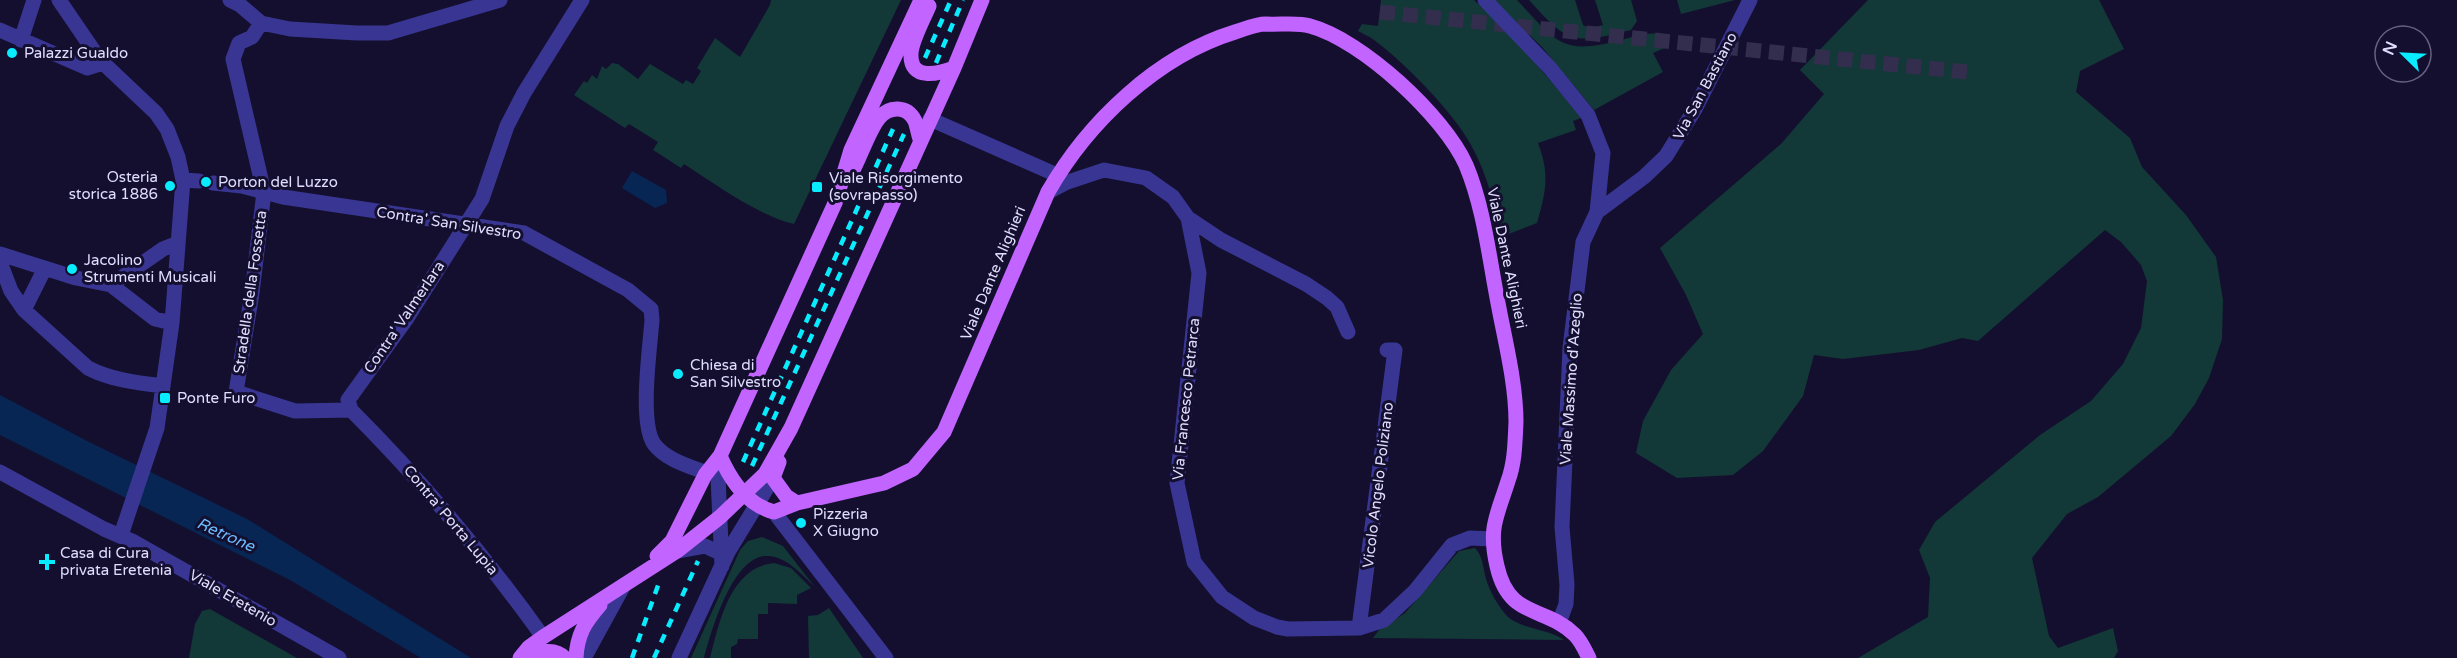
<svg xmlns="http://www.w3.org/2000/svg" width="2457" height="658" font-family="'Varela Round',sans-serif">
  <rect width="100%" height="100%" fill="#140f2f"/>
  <!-- green -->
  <path fill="#123937" d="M771 0H901L794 224C759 216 715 184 684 164L681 168 653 150 658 142 629 124 625 128 574 95 584 81 587 83 592 75 597 79 602 66 606 69 612 63 618 64 638 79 650 64 683 84 686 80 693 84 701 71 697 68 715 38 740 57 770 5Z
    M1381 0H1474C1513 36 1548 76 1581 118L1573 121 1576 130 1538 143C1550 175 1546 191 1537 223L1501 237C1495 205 1487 174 1471 145 1454 113 1404 62 1374 40 1369 36 1363 34 1358 31L1362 24 1378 26Z
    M1493 0H1517C1556 42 1561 56 1621 40 1633 37 1646 32 1658 34L1667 47 1653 53 1663 72 1594 110 1542 47Z
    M1529 0H1575L1583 25 1589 28 1603 25 1595 0H1631L1637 21 1631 30C1574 44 1569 45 1529 0Z
    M1677 0H1735L1681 14Z
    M1868 0H2099L2124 49 2080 71 2076 92 2130 138 2142 167 2186 215 2216 257 2223 300 2222 339 2209 378 2195 404 2171 436 2098 497 2067 514 2032 558 2049 636 2058 648 2113 628 2118 651 2114 658H1858L1928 617 1930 578 1919 550 1935 522 2040 435 2091 401 2123 364 2141 328 2147 281 2141 265 2121 242 2105 230 1978 341 1962 338 1919 350 1843 359 1814 355 1803 396 1763 451 1733 475 1677 478 1636 453 1643 421 1671 370 1703 334 1686 295 1660 248 1781 144 1824 94 1800 70Z
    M762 537 783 546 814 586C801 574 787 557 768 556 733 554 711 632 704 658H691L740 550 748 541Z
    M1475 548C1483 556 1483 568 1486 579 1490 592 1498 606 1507 616 1522 630 1547 628 1564 640L1373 638 1379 630 1405 613 1459 551Z
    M774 563 791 568 811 588 797 595V604L768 603V614H758V639H738L737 644 731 647V658H710C719 623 730 567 774 563Z
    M829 608 863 658H809L808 616 818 615Z
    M210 609 297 658H189L195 624 202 611Z"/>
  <!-- water -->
  <path fill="#082654" d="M632 171 666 190 667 203 655 208 622 188Z
    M0 395 87 441 247 519 471 658H421L290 580 0 435Z"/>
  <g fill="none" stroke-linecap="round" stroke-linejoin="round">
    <!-- minor-tunnel -->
    <path stroke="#332e4e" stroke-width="15" stroke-dasharray="15 8" stroke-linecap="butt" d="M1380 12 1967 72"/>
    <!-- minor -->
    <path stroke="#383692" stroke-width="15" d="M59 0 100 60 156 113 167 129 178 157 183 180 172 323 157 428 121 535
      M230 0 240 5 261 23 290 29 357 33H388L500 0
      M1485 0 1550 68 1588 115 1603 153 1597 212 1583 242 1570 348 1562 527 1567 585 1566 604 1559 623
      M261 23 252 37 239 43 233 59 264 192 252 293 236 392 295 411 351 410
      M0 30 87 68 103 63
      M21 40 34 0
      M930 119 1057 175
      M183 180 199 181
      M213 183 242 186 283 197 524 233 628 290 651 309 652 320C650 348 639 422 654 444 666 460 689 466 707 473
      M1048 192 1065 183 1104 170 1146 178 1173 197 1188 218 1199 273 1177 483 1194 562 1222 597 1254 618 1277 627 1288 629 1359 628 1384 620 1415 591 1452 545 1470 538 1492 539
      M1597 212 1644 177 1666 156 1695 109 1750 0
      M1188 218 1221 240 1306 284 1327 298 1337 307 1348 332
      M0 254 76 278 111 285 155 319 172 323
      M0 262 11 291 24 310 45 268
      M111 285 163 249 178 243
      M24 310 88 368C111 380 138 383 163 386
      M720 456 718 477 722 566
      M0 472 104 529 134 542 339 658
      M774 512 886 658
      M677 551 705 546 720 553
      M1359 628 1395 350H1387
      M543 637C485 556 421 480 351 410L348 400 407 318 482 199 507 126 524 93 582 0
      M584 658 624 585
      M679 658 728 552 773 478"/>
    <!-- major -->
    <path stroke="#c264ff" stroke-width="15" d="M929 6C924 18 911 42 911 54 910 81 938 74 954 68
      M851 174C859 160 870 128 879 118 889 106 907 105 915 121 917 126 918 133 920 139
      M720 456C731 481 747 505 774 512L797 503 884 483 913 469 944 432 1048 192C1088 122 1157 56 1235 32 1245 29 1255 24 1266 24 1280 25 1297 22 1310 26 1362 40 1444 116 1466 165 1484 208 1489 257 1498 303 1505 341 1516 383 1516 422 1515 442 1515 462 1508 481 1497 516 1488 528 1497 566 1509 620 1545 605 1575 635 1581 641 1585 650 1589 658
      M779 462 773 478 786 496 797 503
      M657 556 672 541 705 475 720 456 835 203 851 150 921 0
      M520 658 529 647 543 637 677 551 720 517 765 474 791 428 954 68 982 0
      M523 658C537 653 553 646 565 658
      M576 658C577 635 585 622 600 605"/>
    <!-- rail -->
    <path stroke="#09ebff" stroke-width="4.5" stroke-dasharray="9 8" stroke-linecap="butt" d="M925 58 951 0
      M936 63 963 0
      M743 462 893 129
      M752 466 904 134
      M632 658 660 580
      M654 658 698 561"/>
  </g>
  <!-- markers -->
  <g fill="#09ebff" stroke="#140f2f" stroke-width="2">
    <circle cx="12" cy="53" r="6"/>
    <circle cx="206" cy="182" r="6"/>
    <circle cx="170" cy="186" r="6"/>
    <rect x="811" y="181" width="12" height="12" rx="3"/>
    <circle cx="72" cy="269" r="6"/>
    <circle cx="678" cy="374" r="6"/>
    <rect x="159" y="392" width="12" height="12" rx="3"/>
    <circle cx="801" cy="523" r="6"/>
    <path d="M44 553h6v6h6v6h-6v6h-6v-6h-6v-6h6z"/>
  </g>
  <g text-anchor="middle" stroke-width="6" stroke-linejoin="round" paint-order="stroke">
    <!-- poi labels -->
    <g font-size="15" fill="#e0ddff" stroke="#140f2f" text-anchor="start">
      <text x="24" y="58">Palazzi Gualdo</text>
      <text x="158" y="182" text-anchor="end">Osteria<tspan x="158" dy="17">storica 1886</tspan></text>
      <text x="829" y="183">Viale Risorgimento<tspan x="829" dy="17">(sovrapasso)</tspan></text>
      <text x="218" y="187">Porton del Luzzo</text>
      <text x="84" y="265">Jacolino<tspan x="84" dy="17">Strumenti Musicali</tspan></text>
      <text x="690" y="370">Chiesa di<tspan x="690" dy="17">San Silvestro</tspan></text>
      <text x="177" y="403">Ponte Furo</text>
      <text x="813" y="519">Pizzeria<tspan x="813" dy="17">X Giugno</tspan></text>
      <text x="60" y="558">Casa di Cura<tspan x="60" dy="17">privata Eretenia</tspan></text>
    </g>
    <!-- street labels -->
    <g font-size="15" fill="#e0ddff" stroke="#140f2f">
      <text transform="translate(1705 86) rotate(-62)" y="5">Via San Bastiano</text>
      <text transform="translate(449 223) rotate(9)" y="5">Contra' San Silvestro</text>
      <text transform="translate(1507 258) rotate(78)" y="5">Viale Dante Alighieri</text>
      <text transform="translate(993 273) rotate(-67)" y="5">Viale Dante Alighieri</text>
      <text transform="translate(250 292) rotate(-82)" y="5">Stradella della Fossetta</text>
      <text transform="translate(404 317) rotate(-56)" y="5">Contra' Valmerlara</text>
      <text transform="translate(1571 379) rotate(-86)" y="5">Viale Massimo d'Azeglio</text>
      <text transform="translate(1186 399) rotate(-84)" y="5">Via Francesco Petrarca</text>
      <text transform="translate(1378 485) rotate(-83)" y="5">Vicolo Angelo Poliziano</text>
      <text transform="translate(451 520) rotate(50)" y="5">Contra' Porta Lupia</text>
      <text transform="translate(233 598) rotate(30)" y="5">Viale Eretenio</text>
    </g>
    <!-- water labels -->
    <g font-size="16" font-style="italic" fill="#6bbdff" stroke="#140f2f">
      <text transform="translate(226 534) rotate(24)" y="6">Retrone</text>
    </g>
  </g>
  <!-- north arrow -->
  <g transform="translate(2403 54) rotate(294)"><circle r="28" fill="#140f2f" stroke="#666182" stroke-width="1.5"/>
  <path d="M0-4.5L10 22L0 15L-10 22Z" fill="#09ebff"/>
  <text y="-9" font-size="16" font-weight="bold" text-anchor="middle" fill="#e0ddff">N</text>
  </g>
</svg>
